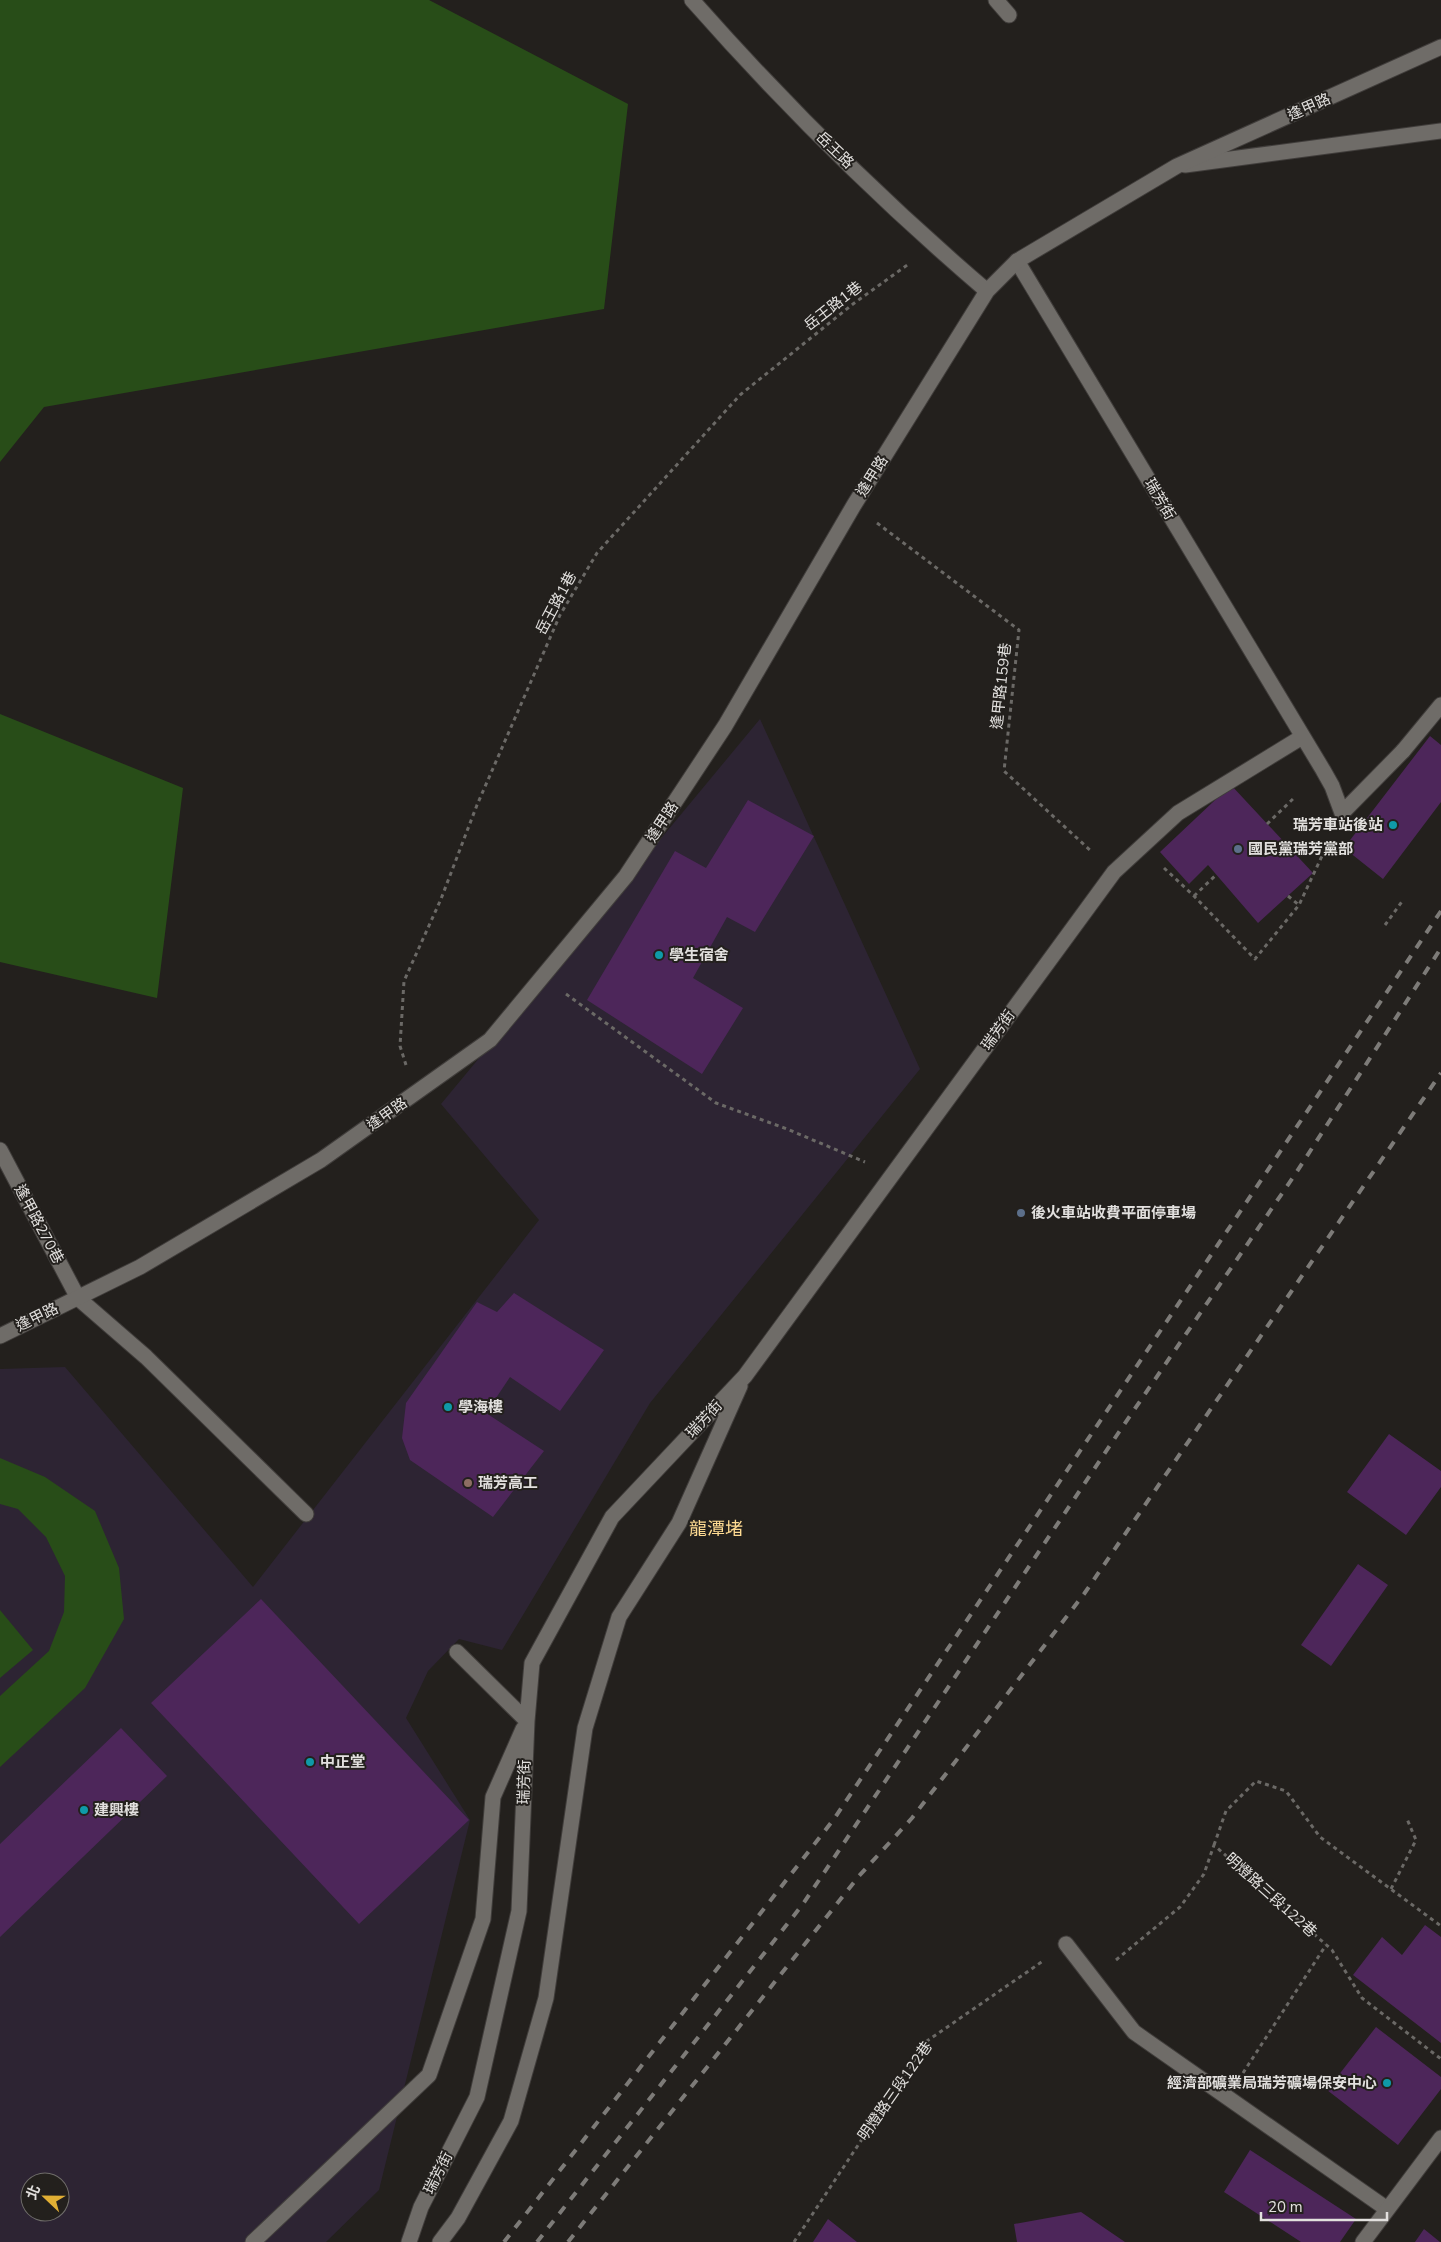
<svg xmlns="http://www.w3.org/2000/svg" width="1441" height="2242" font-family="'Nunito Sans','Noto Sans TC',sans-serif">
  <rect width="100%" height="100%" fill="#23201d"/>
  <!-- education -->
  <path fill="#2d2433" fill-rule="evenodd" d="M760 719 920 1069 650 1403 502 1650 459 1639 428 1671 406 1718 470 1820 379 2190 326 2242H0V1369L65 1367 253 1587 539 1220 441 1104ZM30 2182H60V2212H30Z"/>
  <!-- green -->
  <path fill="#284d18" d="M0 0H429L628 104 604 309 44 407 0 462Z
    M0 714 183 788 157 998 0 962Z
    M0 1458 45 1477 95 1511 119 1568 124 1619 85 1688 0 1767V1696L49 1651 64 1612 65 1576 46 1537 18 1509 0 1504Z
    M0 1610 33 1650 0 1678Z"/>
  <!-- building -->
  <path fill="#4d265a" d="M1430 736 1441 745V802L1383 879 1344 848Z
    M1231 785 1313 873 1258 923 1208 865 1189 884 1160 852Z
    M748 800 814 836 755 932 727 917 693 978 743 1008 702 1074 587 1000 675 851 706 868Z
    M514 1293 604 1350 560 1411 510 1377 486 1413 544 1451 493 1517 410 1460 402 1438 406 1403 477 1302 497 1312Z
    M1389 1434 1441 1471V1487L1406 1535 1347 1492Z
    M1358 1564 1388 1585 1331 1666 1301 1645Z
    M261 1599 469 1820 359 1924 151 1703Z
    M121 1728 167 1776 0 1937V1844Z
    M1425 1925 1441 1937V2043L1353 1975 1382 1937 1402 1955Z
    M1376 2027 1441 2077V2089L1398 2145 1327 2090Z
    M1250 2150 1356 2219 1340 2242H1301L1224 2192Z
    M1081 2212 1125 2242H1017L1014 2224Z
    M828 2219 857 2242H813Z
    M1424 2229 1440 2242H1415Z"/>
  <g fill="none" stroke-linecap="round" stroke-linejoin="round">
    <!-- lane casing -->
    <g stroke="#403d3b" stroke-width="17">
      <path id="lane" d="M996 0 1009 15
        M1017 261 1323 770 1332 786 1342 813 1403 751
        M0 1150 78 1298 146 1357 306 1514
        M457 1652 527 1721
        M1066 1944 1134 2032 1387 2209
        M253 2242 429 2075 483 1919 493 1797 523 1729
        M409 2242 421 2207 477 2097 519 1911 527 1721 532 1663 612 1517 745 1376 1114 872 1178 813 1302 737
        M440 2242 458 2218 511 2121 546 1998 585 1728 619 1617 679 1523 740 1386"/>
    </g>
    <!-- street casing -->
    <g stroke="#403d3b" stroke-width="17">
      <path id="street" d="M1185 165 1441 131
        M1403 751 1441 705"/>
    </g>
    <!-- secondary casing -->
    <g stroke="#403d3b" stroke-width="17">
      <path id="secondary" d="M692 0C781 101 884 203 987 291
        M0 1336 140 1267 321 1160 490 1040 626 876 725 726 854 505 987 291 1017 261 1177 166 1441 47
        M1363 2242 1441 2138"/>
    </g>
    <!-- path -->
    <path stroke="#6b6966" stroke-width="3" stroke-dasharray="4 4" stroke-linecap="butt" d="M877 523 1019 630 1004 771 1091 851
      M1267 824 1295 797
      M1164 868 1194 896 1255 959 1299 905 1330 839
      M1194 896 1216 875
      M1288 896 1299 905
      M1385 925 1403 900
      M566 994 716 1103 787 1129 865 1162
      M406 1065 400 1046 404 981 441 899 477 805 560 615 597 553 740 395 853 304 910 263
      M1214 1845 1226 1811 1256 1781 1286 1791 1320 1837 1441 1926
      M1391 1889 1416 1840 1407 1819
      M1116 1960 1180 1907 1204 1874 1214 1845 1332 1950 1362 1998 1441 2059
      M1243 2073 1326 1945
      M794 2242 927 2041 1043 1961"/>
    <!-- lane -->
    <use href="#lane" stroke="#6f6c68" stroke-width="15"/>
    <!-- street -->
    <use href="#street" stroke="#6f6c68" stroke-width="15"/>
    <!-- secondary -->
    <use href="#secondary" stroke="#6f6c68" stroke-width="15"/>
    <!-- rail -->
    <path stroke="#7d7b78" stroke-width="4" stroke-dasharray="9 9" stroke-linecap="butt" d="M504 2242 834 1819 1441 911
      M537 2242 803 1904 1119 1432 1296 1173 1441 948
      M568 2242 859 1876 912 1818 1084 1594 1441 1073"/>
  </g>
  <!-- markers -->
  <g fill="#0f9aa8" stroke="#23201d" stroke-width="2">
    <circle cx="1393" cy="825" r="5"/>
    <circle cx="659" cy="955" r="5"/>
    <circle cx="448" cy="1407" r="5"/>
    <circle cx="310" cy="1762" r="5"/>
    <circle cx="84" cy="1810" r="5"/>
    <circle cx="1387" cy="2083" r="5"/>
  </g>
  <g fill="#5c6f8a" stroke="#23201d" stroke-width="2">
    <circle cx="1238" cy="849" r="5"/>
    <circle cx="1021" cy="1213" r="5"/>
  </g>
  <circle fill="#8d6e63" stroke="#23201d" stroke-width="2" cx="468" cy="1483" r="5"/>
  <g text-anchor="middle" stroke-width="4" stroke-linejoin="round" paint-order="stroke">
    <!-- street labels -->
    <g font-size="15" fill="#e2e0de" stroke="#23201d">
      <text transform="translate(1309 107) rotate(-24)" y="5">逢甲路</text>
      <text transform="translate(835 150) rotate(44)" y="5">岳王路</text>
      <text transform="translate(833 306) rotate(-38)" y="5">岳王路1巷</text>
      <text transform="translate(872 476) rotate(-58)" y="5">逢甲路</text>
      <text transform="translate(1160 499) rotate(59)" y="5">瑞芳街</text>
      <text transform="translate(556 603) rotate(-62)" y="5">岳王路1巷</text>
      <text transform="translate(1001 686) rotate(-84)" y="5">逢甲路159巷</text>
      <text transform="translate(662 822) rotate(-57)" y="5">逢甲路</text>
      <text transform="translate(998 1030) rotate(-54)" y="5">瑞芳街</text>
      <text transform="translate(387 1114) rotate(-35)" y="5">逢甲路</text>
      <text transform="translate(39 1224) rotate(62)" y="5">逢甲路270巷</text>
      <text transform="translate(37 1317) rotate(-26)" y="5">逢甲路</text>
      <text transform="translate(704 1419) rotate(-47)" y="5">瑞芳街</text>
      <text transform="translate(524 1782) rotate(-88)" y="5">瑞芳街</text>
      <text transform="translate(1271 1895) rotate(42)" y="5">明燈路三段122巷</text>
      <text transform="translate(895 2091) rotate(-55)" y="5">明燈路三段122巷</text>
      <text transform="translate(438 2173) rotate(-63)" y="5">瑞芳街</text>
    </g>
    <!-- poi labels -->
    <g font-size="15" font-weight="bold" fill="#e2e0de" stroke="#23201d" text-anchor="start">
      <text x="1383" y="830" text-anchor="end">瑞芳車站後站</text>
      <text x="1248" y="854">國民黨瑞芳黨部</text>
      <text x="669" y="960">學生宿舍</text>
      <text x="1031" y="1218">後火車站收費平面停車場</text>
      <text x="458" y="1412">學海樓</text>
      <text x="478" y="1488">瑞芳高工</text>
      <text x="320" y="1767">中正堂</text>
      <text x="94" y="1815">建興樓</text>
      <text x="1377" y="2088" text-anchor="end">經濟部礦業局瑞芳礦場保安中心</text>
    </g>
    <!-- quarter labels -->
    <g font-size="18" fill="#ffdb92" stroke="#23201d">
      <text x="716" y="1535">龍潭堵</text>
    </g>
  </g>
  <!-- north arrow -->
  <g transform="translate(45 2197) rotate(292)"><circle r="24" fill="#23201d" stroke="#6f6d6a"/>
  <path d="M0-4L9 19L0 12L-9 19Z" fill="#e1af34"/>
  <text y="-8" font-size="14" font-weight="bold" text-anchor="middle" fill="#e2e0de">北</text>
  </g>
  <!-- scale -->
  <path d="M1261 2212v8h126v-8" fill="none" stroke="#e2e0de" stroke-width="2.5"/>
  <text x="1268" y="2212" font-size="15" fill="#e2e0de" stroke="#23201d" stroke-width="4" paint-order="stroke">20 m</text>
</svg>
